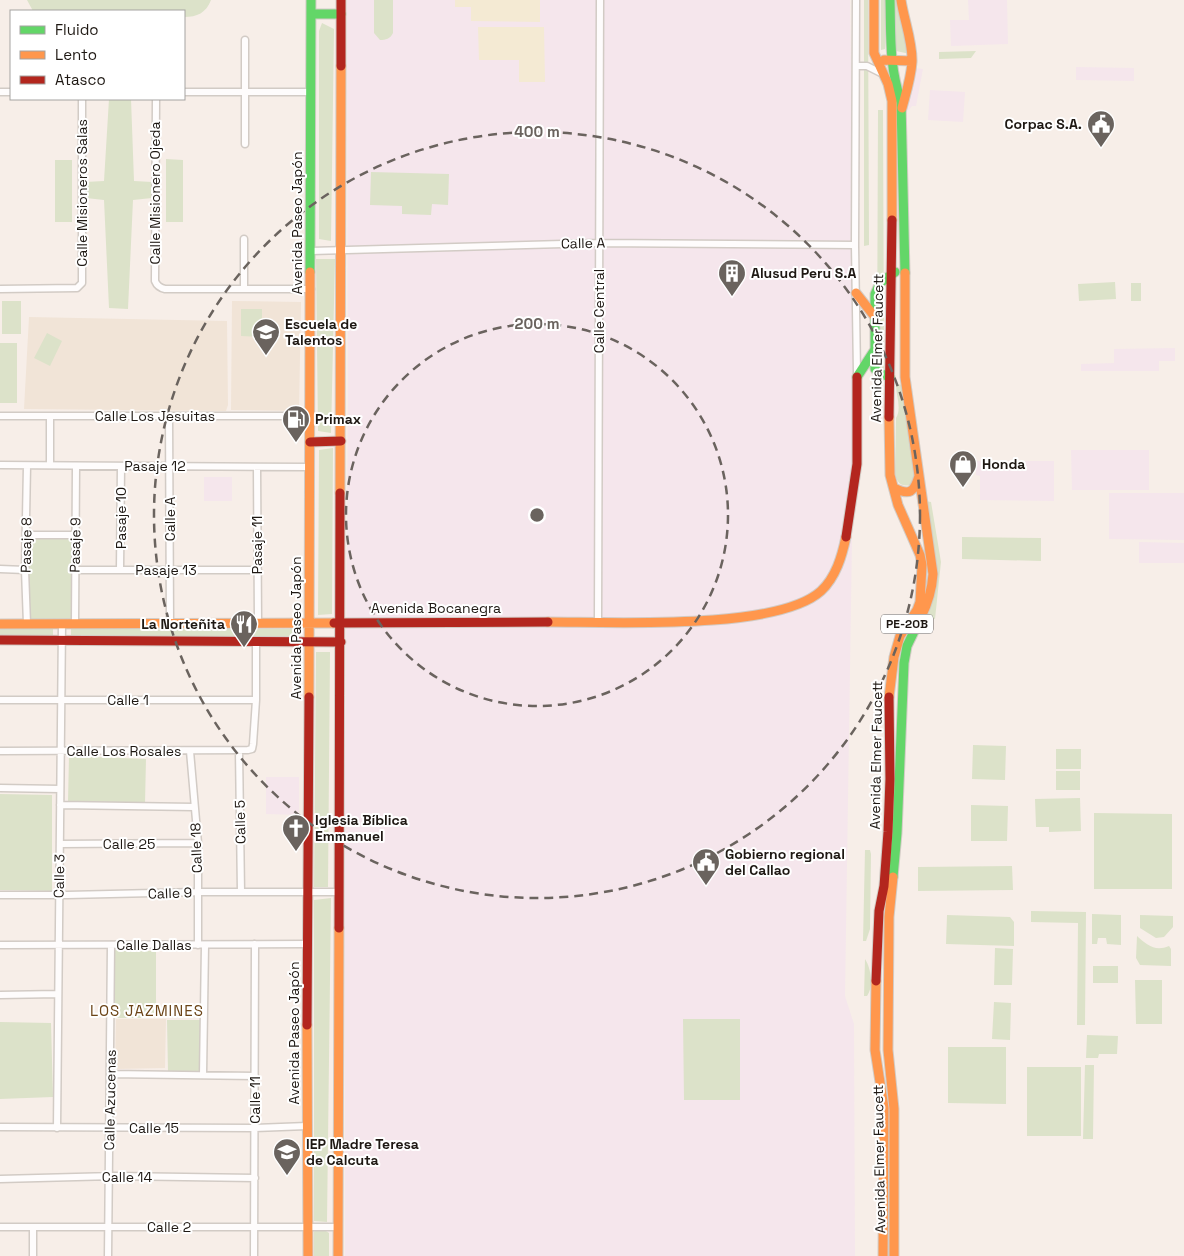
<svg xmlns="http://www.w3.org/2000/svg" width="1184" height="1256" font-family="'Space Grotesk',sans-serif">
  <rect width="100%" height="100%" fill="#f7eee8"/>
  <!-- industrial -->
  <path fill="#f5e6ec" d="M347 0H850L855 343 845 996 854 1024 855 1256H345V775L348 402Z
    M968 0H1007L1008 44 951 46 950 20H969Z
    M1076 67 1134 68V81L1076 80Z
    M915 68 923 69 916 106H912L907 112Z
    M930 90 965 92 963 122 928 120Z
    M1175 348V361H1159V371H1081V364L1114 363V349Z
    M1071 450H1149V490H1072Z
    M976 461H1054V501L980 500V476L976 475Z
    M204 477H232V501H204Z
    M1109 493H1184V540L1109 539Z
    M1139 542 1184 543V563H1139Z
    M266 777H299V815L266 814Z"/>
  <!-- education -->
  <path fill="#f1e4d7" d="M232 301 301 302 299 411 231 410Z
    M29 317 227 321 228 405 226 411 24 409Z
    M116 1019H166L165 1068 115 1069Z"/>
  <!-- green -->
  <path fill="#dce2c9" d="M27 0H211C206 13 197 17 184 17V11H33Z
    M374 0H393V33C390 39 386 40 380 40L374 33Z
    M864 0H868L869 245 864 246Z
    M881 0H885V49L881 50Z
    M894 0H899L910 54 896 51Z
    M322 23 334 29 331 241 319 239V31Z
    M976 51 971 58 939 59V52Z
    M109 99H131L134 181 152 182V198L133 200 128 309 109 308 104 200 86 198 85 182 104 181Z
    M878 110H883L884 371 877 367Z
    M166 159 183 160V222H166Z
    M55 160H72V222H55Z
    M371 172 449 174 448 205 432 204 431 215 402 214V206L370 205Z
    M316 259H335L331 433 318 431Z
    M1115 282 1116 299 1079 301 1078 284Z
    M1131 283H1141V301H1131Z
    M2 301H21V334H2Z
    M241 309H262V337L241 336Z
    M47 333 62 341 50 366 34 358Z
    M0 343H17V403H0Z
    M897 384 903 385 915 479 910 485C901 487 898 483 895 475L896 418C902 408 896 396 896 385Z
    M333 448 332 614 318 615 319 450Z
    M925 501 931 502 941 562 935 619 927 616 930 588Z
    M962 537 1041 538V561L962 559Z
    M28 539H71V619L28 620Z
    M53 628V635H0V629Z
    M71 629H298V636H71Z
    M316 652H330L328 887H314Z
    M973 745 1006 746 1005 780 972 779Z
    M1056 749H1081V769H1056Z
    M69 756 146 759 145 804 68 802Z
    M1056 771H1080V790H1056Z
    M0 794 52 795V891L0 890Z
    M1080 798 1081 831 1049 832V827H1036L1035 799Z
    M971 805 1008 806 1007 841H971Z
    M1094 813 1172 814V889H1094Z
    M865 850H870L871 854 870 929 866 941H863Z
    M1012 866 1013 890 918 891V867Z
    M331 898 327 1222 314 1221V900Z
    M1031 911 1086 912 1085 1025H1077L1078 923 1031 922Z
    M1092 914 1121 915V945L1107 944 1106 938H1098L1097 944H1092Z
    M947 915 1010 917 1014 922V946L946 944Z
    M1140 915 1173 916V927L1164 937 1156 938 1140 928Z
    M1137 936C1147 945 1155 952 1169 946L1171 949V966L1140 965 1136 958Z
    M995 948 1013 949 1012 985H994Z
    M115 950 156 951V1018H115Z
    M865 959C871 968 874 987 867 996H864Z
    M1093 966H1118V983H1093Z
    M1135 980H1162V1024H1136Z
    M994 1002 1011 1003 1010 1040 992 1039Z
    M683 1019H740V1100H684Z
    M167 1020H201L199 1072H168Z
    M0 1022 51 1023 53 1097 0 1099Z
    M1087 1035 1118 1036 1117 1054H1099L1098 1058H1086Z
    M948 1047H1006V1104L948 1103Z
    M1085 1065H1094L1093 1139H1083Z
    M1027 1067H1081V1136H1027Z
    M315 1230 326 1231 329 1233V1256H314V1232Z"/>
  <!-- sand -->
  <path fill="#f4ead3" d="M455 0H540V22L471 21V7H455Z
    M478 27H544L545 82H519V60H479Z"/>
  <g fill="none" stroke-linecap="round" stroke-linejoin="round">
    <!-- street casing -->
    <g stroke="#d2cbc5" stroke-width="9">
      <path id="street" d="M856 0 855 245 857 373
        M245 40V144
        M857 66H867L881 73
        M0 92H11
        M184 92H311
        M156 99 155 281C157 286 160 288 165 289H311
        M244 239V289
        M311 251 599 243 855 245
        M0 289 77 288 82 283V99
        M0 416H310
        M50 416V465
        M169 416 170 623
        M0 465 310 467
        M257 467 258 623
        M26 535H75
        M0 569 25 570
        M75 570H258
        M120 570 121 466
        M598 621 600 0
        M75 623 76 466
        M27 624 25 570 27 466
        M0 700H256
        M0 751 248 750 252 749 253 744 256 700V642
        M190 751 198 843V945
        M239 751 241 892
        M0 788 60 789
        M60 805 194 807
        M60 844 198 843
        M0 895H67L197 892H339
        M0 945 308 944
        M0 995 58 994
        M110 1074 255 1076
        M203 1075 205 945
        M0 1127 255 1128 307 1126
        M57 1128 62 624
        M0 1179 114 1176 255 1178
        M0 1227H338
        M33 1227V1256
        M108 1256 111 945
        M254 1256 255 944"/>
    </g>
    <!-- fast casing -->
    <g stroke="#d2cbc5" stroke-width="11">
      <path id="fast" d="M890 0C891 38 889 65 901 102L905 273
        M311 14H341
        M310 272 311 0
        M857 377 874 351
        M890 377 879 373 875 369V294L880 283 895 272
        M893 877 897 833 904 663 907 646 921 617"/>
    </g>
    <!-- slow casing -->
    <g stroke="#d2cbc5" stroke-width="11">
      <path id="slow" d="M874 0V53L888 84 892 101V220
        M901 0C904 20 913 43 912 62 911 78 906 93 902 108
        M884 60 912 61
        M905 273V377L933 574C932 590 928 603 921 617
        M856 293 875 317
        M894 488C910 496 914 492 919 476
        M340 493 341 66
        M548 622C609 622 777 631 821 591 836 577 842 556 846 537
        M0 624 334 623
        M309 697 310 272
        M889 697 894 657 900 636 917 610 920 602 922 565 920 555 898 505 890 475 889 417
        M893 877 889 917 888 1050 894 1109V1256
        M876 981 875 1050 884 1108 883 1256
        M307 1025 308 1256
        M338 1256 339 928"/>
    </g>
    <!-- jam casing -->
    <g stroke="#d2cbc5" stroke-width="11">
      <path id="jam" d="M341 66V0
        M889 417 892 220
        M310 442 341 441
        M846 537 857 464V377
        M334 623 548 622
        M0 640 341 642
        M339 928 340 493
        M876 981 879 911 884 886 888 832 890 779 889 697
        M307 1025 309 697"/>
    </g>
    <!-- street -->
    <use href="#street" stroke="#fefcfc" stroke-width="6"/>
    <!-- fast -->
    <use href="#fast" stroke="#63d668" stroke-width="9"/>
    <!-- slow -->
    <use href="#slow" stroke="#ff974d" stroke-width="9"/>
    <!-- jam -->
    <use href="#jam" stroke="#b3261e" stroke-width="9"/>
  </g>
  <!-- distance rings -->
  <g fill="none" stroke="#6a635e" stroke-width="2.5" stroke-dasharray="9 6">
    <circle cx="537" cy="515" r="191"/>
    <circle cx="537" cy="515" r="383"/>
  </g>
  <!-- icons -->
  <defs>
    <g id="civic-pin" transform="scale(1.4375)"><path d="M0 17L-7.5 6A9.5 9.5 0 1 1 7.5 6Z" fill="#6a635e" stroke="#fff"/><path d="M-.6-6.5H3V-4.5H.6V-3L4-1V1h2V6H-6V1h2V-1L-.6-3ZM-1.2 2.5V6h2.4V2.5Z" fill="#fff"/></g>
    <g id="building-pin" transform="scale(1.4375)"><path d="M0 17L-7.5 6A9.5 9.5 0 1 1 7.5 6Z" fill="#6a635e" stroke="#fff"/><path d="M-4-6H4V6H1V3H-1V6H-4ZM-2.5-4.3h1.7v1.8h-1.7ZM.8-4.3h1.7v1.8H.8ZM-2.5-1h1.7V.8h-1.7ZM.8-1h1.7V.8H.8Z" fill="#fff"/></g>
    <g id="university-pin" transform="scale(1.4375)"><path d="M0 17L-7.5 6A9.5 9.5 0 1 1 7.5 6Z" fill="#6a635e" stroke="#fff"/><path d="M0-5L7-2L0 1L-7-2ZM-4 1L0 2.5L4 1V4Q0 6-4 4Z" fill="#fff"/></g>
    <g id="fuel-pin" transform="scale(1.4375)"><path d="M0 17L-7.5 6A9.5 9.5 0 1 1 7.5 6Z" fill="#6a635e" stroke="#fff"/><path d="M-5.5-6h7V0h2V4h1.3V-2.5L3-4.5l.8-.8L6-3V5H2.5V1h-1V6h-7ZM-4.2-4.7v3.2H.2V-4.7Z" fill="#fff"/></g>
    <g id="shop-pin" transform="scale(1.4375)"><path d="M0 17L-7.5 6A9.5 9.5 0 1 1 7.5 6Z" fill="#6a635e" stroke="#fff"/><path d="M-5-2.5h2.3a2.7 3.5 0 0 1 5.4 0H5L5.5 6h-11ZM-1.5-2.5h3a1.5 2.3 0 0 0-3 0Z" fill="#fff"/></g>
    <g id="restaurant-pin" transform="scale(1.4375)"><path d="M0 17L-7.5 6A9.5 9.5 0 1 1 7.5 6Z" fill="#6a635e" stroke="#fff"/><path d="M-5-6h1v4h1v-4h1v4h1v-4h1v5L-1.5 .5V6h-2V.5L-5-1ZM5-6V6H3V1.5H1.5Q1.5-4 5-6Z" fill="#fff"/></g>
    <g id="church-pin" transform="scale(1.4375)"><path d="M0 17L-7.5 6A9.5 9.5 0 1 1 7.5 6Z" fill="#6a635e" stroke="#fff"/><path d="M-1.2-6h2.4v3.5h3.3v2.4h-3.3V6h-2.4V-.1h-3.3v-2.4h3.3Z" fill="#fff"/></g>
    <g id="school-pin" transform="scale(1.4375)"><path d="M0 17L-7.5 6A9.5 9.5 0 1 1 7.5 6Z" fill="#6a635e" stroke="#fff"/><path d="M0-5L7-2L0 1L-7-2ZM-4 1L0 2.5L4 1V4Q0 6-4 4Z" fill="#fff"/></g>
  </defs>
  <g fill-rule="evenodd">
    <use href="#civic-pin" x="1101" y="124"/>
    <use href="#building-pin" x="732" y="273"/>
    <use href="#university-pin" x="266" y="332"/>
    <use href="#fuel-pin" x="296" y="419"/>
    <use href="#shop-pin" x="963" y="464"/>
    <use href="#restaurant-pin" x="244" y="624"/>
    <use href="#church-pin" x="296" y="828"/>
    <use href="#civic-pin" x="706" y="862"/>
    <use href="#school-pin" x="287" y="1152"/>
  </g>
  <g text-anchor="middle" stroke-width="4" stroke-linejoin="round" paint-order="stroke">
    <!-- shield labels -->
    <rect fill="#fff" stroke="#625d5a" stroke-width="1" x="881" y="614.5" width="52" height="19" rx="4"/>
    <g font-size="12" font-weight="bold" fill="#1e1813">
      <text x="907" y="628">PE-20B</text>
    </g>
    <!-- poi labels -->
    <g font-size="14" font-weight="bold" fill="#1e1813" stroke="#fff" text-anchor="start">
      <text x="1082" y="129" text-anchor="end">Corpac S.A.</text>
      <text x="751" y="278">Alusud Peru S.A</text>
      <text x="285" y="329">Escuela de<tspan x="285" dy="16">Talentos</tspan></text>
      <text x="315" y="424">Primax</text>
      <text x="982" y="469">Honda</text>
      <text x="225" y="629" text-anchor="end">La Norteñita</text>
      <text x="315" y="825">Iglesia Bíblica<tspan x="315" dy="16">Emmanuel</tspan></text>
      <text x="725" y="859">Gobierno regional<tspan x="725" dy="16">del Callao</tspan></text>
      <text x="306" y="1149">IEP Madre Teresa<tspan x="306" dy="16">de Calcuta</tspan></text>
    </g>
    <!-- street labels -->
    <g font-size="14" fill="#1e1813" stroke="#fff">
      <text transform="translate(82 193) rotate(-90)" y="5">Calle Misioneros Salas</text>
      <text transform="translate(155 193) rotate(-90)" y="5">Calle Misionero Ojeda</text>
      <text transform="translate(297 223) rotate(-90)" y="5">Avenida Paseo Japón</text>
      <text transform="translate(583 243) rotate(-1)" y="5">Calle A</text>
      <text transform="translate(599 311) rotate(-90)" y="5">Calle Central</text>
      <text transform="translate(877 348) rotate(-89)" y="5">Avenida Elmer Faucett</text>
      <text x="155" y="421">Calle Los Jesuitas</text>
      <text x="155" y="471">Pasaje 12</text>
      <text transform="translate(121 518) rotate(-90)" y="5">Pasaje 10</text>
      <text transform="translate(170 519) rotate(-90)" y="5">Calle A</text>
      <text transform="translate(26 545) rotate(-89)" y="5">Pasaje 8</text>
      <text transform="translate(75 545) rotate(-89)" y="5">Pasaje 9</text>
      <text transform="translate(257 545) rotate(-90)" y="5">Pasaje 11</text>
      <text x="166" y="575">Pasaje 13</text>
      <text x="436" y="613">Avenida Bocanegra</text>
      <text transform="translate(296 628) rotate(-90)" y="5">Avenida Paseo Japón</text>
      <text x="128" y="705">Calle 1</text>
      <text x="124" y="756">Calle Los Rosales</text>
      <text transform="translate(876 755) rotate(-89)" y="5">Avenida Elmer Faucett</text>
      <text transform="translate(240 822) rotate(-91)" y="5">Calle 5</text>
      <text x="129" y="849">Calle 25</text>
      <text transform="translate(196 848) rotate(-92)" y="5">Calle 18</text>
      <text transform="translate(59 876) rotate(-89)" y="5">Calle 3</text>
      <text transform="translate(170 893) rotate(-2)" y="5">Calle 9</text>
      <text x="154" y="950">Calle Dallas</text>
      <text transform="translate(294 1033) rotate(-90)" y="5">Avenida Paseo Japón</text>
      <text transform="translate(110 1100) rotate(-89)" y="5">Calle Azucenas</text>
      <text transform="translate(255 1100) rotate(-90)" y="5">Calle 11</text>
      <text x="154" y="1133">Calle 15</text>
      <text transform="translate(879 1159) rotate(-91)" y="5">Avenida Elmer Faucett</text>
      <text x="127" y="1182">Calle 14</text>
      <text x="169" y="1232">Calle 2</text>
    </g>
    <!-- neighbourhood labels -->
    <g font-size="15" letter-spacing="1" fill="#6b4417" stroke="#fff">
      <text x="147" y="1016">LOS JAZMINES</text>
    </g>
  </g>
  <circle cx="537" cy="515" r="8" fill="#6a635e" stroke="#fff" stroke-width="2.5"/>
  <g font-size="15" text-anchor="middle" font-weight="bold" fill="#6a635e" stroke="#fff" stroke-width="4" stroke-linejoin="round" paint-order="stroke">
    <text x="537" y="137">400 m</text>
    <text x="537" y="329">200 m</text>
  </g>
  <!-- legend -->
  <rect x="10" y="10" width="175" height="90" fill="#ffffff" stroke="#a5a3a1"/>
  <rect x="20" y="26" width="25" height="8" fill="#63d668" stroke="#a5a3a1"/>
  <text x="55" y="35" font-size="15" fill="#1e1813">Fluido</text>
  <rect x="20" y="51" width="25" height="8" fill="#ff974d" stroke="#a5a3a1"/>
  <text x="55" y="60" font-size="15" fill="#1e1813">Lento</text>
  <rect x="20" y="76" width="25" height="8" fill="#b3261e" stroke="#a5a3a1"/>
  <text x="55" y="85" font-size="15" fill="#1e1813">Atasco</text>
</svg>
